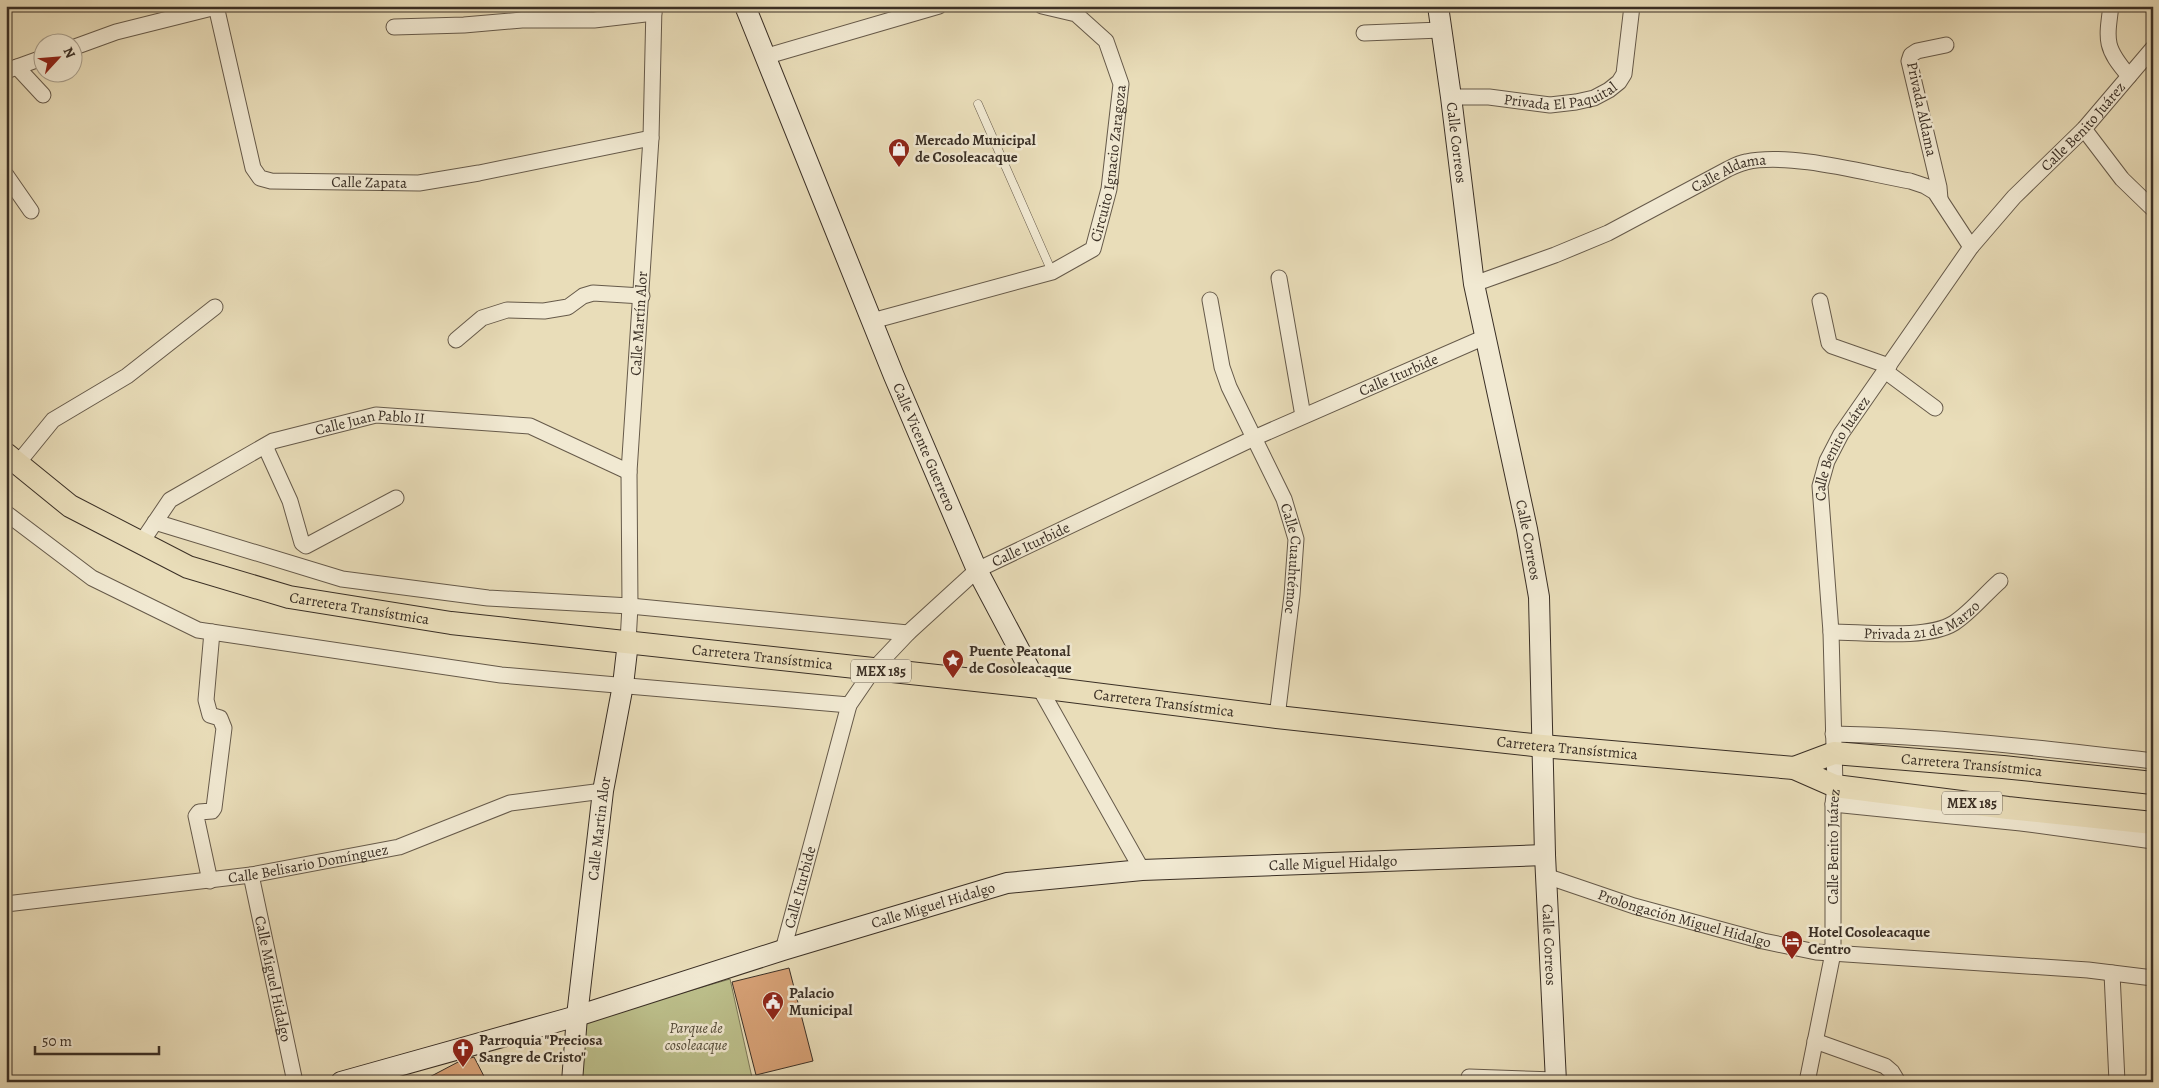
<svg xmlns="http://www.w3.org/2000/svg" width="2159" height="1088" font-family="Alegreya,serif">
  <rect width="100%" height="100%" fill="#e9ddb9"/>
  <filter id="stains"><feTurbulence type="fractalNoise" baseFrequency=".004" numOctaves="4"/><feColorMatrix values="0 0 0 0 .2 0 0 0 0 .09 0 0 0 0 .02 0 0 0 .5 -.17"/></filter>
  <radialGradient id="worn" r=".72"><stop offset=".6" stop-color="#630" stop-opacity="0"/><stop offset="1" stop-color="#630" stop-opacity=".3"/></radialGradient>
  <!-- green -->
  <path fill="#bcbf8b" stroke="#7b7758" d="M730 979 753 1082H582L579 1023Z"/>
  <!-- building -->
  <path fill="#d7a176" stroke="#3a2f25" d="M789 968 813 1061 756 1075 732 982Z
    M474 1057 487 1082H420L460 1061Z"/>
  <g fill="none" stroke-linecap="round" stroke-linejoin="round">
    <!-- lane casing -->
    <g stroke="#665a4a" stroke-width="9">
      <path id="lane" d="M978 104 1052 272"/>
    </g>
    <!-- street casing -->
    <g stroke="#665a4a" stroke-width="17">
      <g id="street">
        <path id="s1" d="M216 6 253 168 260 178 271 181 419 183 479 173 651 138"/>
        <path d="M2111 6C2106 42 2105 48 2129 76"/>
        <path d="M394 27 464 25 522 20H594L654 13"/>
        <path d="M1364 33 1441 30"/>
        <path d="M72 48 116 32 216 7"/>
        <path d="M764 57 939 6"/>
        <path d="M17 67 43 95"/>
        <path d="M6 71 42 58"/>
        <path id="s2" d="M1451 97H1489L1550 105 1576 102 1594 98 1609 90 1619 82 1624 74 1632 6"/>
        <path d="M2084 129 2122 179 2153 209"/>
        <path d="M6 175 31 211"/>
        <path d="M1940 199 1939 187 1909 61 1911 55 1917 51 1946 45"/>
        <path d="M1279 278 1303 416"/>
        <path id="s3" d="M1474 284 1555 255 1608 233 1728 169C1734 166 1740 163 1746 162 1789 152 1865 173 1910 181L1925 186 1935 192 1971 247"/>
        <path id="s4" d="M1210 300 1222 367 1229 387 1284 499 1296 539 1292 595 1277 717"/>
        <path d="M1820 301 1829 343 1832 346 1889 366"/>
        <path id="s5" d="M872 321 1052 272 1093 249 1109 189 1121 84 1106 41 1076 14 1042 6"/>
        <path d="M456 340 482 318 507 310 544 311 568 307 583 296 593 293 642 296"/>
        <path d="M1885 371 1935 408"/>
        <path d="M265 446 290 501 302 543 306 546 396 498"/>
        <path d="M18 463 53 420 127 376 215 307"/>
        <path d="M6 513 92 578 198 630 501 675 849 705"/>
        <path d="M155 522 342 579 488 598 630 606 908 633"/>
        <path id="s6" d="M141 543 170 500 273 441 376 415 530 426 629 472"/>
        <path id="s7" d="M1831 632C1864 632 1927 640 1954 623 1971 612 1985 594 2000 581"/>
        <path id="s8" d="M628 642 630 606 629 472 651 138 654 6"/>
        <path d="M1039 687 1142 870"/>
        <path d="M1833 734C1940 736 2047 749 2153 761"/>
        <path d="M1833 804 2021 823 2153 841"/>
        <path id="s9" d="M251 875 295 1082"/>
        <path id="s10" d="M1546 876 1634 906 1763 941 1816 952 2088 970 2153 978"/>
        <path d="M210 881 196 816 199 812 212 811 214 808 224 728 220 718 210 715 206 700 212 632"/>
        <path id="s11" d="M6 904 251 875 399 847 510 803 603 791"/>
        <path id="s12" d="M783 950 849 705 873 670 908 633 977 570 1254 438 1485 337"/>
        <path d="M2112 973 2117 1082"/>
        <path d="M1815 1041 1885 1066 1892 1072 1898 1082"/>
        <path d="M1469 1077 1556 1080"/>
        <path id="s13" d="M1807 1082 1833 953V804L1835 786 1831 632 1820 486 1827 461 1841 434 1971 247 2014 197 2084 129 2153 48"/>
      </g>
    </g>
    <!-- secondary casing -->
    <g stroke="#3a2f25" stroke-width="22">
      <g id="secondary">
        <path id="s14" d="M745 6 894 376 977 570 1039 687"/>
        <path id="s15" d="M1438 6 1451 97 1474 284 1527 529 1539 597 1545 855 1556 1082"/>
        <path id="s16" d="M341 1082 577 1016 783 950 1007 883 1142 870 1545 855"/>
        <path id="s17" d="M572 1082 577 1016 603 791 623 685 628 642"/>
      </g>
    </g>
    <!-- primary casing -->
    <g stroke="#3a2f25" stroke-width="24">
      <g id="primary">
        <path id="s18" d="M6 454 70 506 188 567 289 597 451 623 1039 687 1277 717 1542 746 1794 768 1835 786 2008 808 2153 823"/>
        <path id="s19" d="M1794 768 1834 753 2003 767 2153 783"/>
      </g>
    </g>
    <!-- lane -->
    <use href="#lane" stroke="#f1e9d2" stroke-width="8"/>
    <!-- street -->
    <use href="#street" stroke="#f1e9d2" stroke-width="15"/>
    <!-- secondary -->
    <use href="#secondary" stroke="#f1e9d2" stroke-width="20"/>
    <!-- primary -->
    <use href="#primary" stroke="#e9ddb9" stroke-width="22"/>
  </g>
  <!-- icons -->
  <defs>
    <g id="shop-pin" transform="scale(1.125)"><path d="M0 17L-7.5 6A9.5 9.5 0 1 1 7.5 6Z" fill="#8f2418" stroke="#f1e9d2"/><path d="M-5-2.5h2.3a2.7 3.5 0 0 1 5.4 0H5L5.5 6h-11ZM-1.5-2.5h3a1.5 2.3 0 0 0-3 0Z" fill="#fff"/></g>
    <g id="sight-pin" transform="scale(1.125)"><path d="M0 17L-7.5 6A9.5 9.5 0 1 1 7.5 6Z" fill="#8f2418" stroke="#f1e9d2"/><path d="M0-6L1.8-2.2L6-1.7L2.9 1.2L3.7 5.4L0 3.3L-3.7 5.4L-2.9 1.2L-6-1.7L-1.8-2.2Z" fill="#fff"/></g>
    <g id="hotel-pin" transform="scale(1.125)"><path d="M0 17L-7.5 6A9.5 9.5 0 1 1 7.5 6Z" fill="#8f2418" stroke="#f1e9d2"/><path d="M-6-4.5h1.5V1H6V5H4.5V3h-9V5H-6ZM-4 0a1.8 1.8 0 1 1 3.6 0ZM.5 0V-2.5h3Q6-2.5 6 0Z" fill="#fff"/></g>
    <g id="civic-pin" transform="scale(1.125)"><path d="M0 17L-7.5 6A9.5 9.5 0 1 1 7.5 6Z" fill="#8f2418" stroke="#f1e9d2"/><path d="M-.6-6.5H3V-4.5H.6V-3L4-1V1h2V6H-6V1h2V-1L-.6-3ZM-1.2 2.5V6h2.4V2.5Z" fill="#fff"/></g>
    <g id="church-pin" transform="scale(1.125)"><path d="M0 17L-7.5 6A9.5 9.5 0 1 1 7.5 6Z" fill="#8f2418" stroke="#f1e9d2"/><path d="M-1.2-6h2.4v3.5h3.3v2.4h-3.3V6h-2.4V-.1h-3.3v-2.4h3.3Z" fill="#fff"/></g>
  </defs>
  <g fill-rule="evenodd">
    <use href="#shop-pin" x="899" y="149"/>
    <use href="#sight-pin" x="953" y="660"/>
    <use href="#hotel-pin" x="1792" y="941"/>
    <use href="#civic-pin" x="773" y="1002"/>
    <use href="#church-pin" x="463" y="1049"/>
  </g>
  <g text-anchor="middle" stroke-width="5" stroke-linejoin="round" paint-order="stroke">
    <!-- shield labels -->
    <g fill="#f1e9d2" stroke="#716759" stroke-width="1">
      <rect x="851" y="659.5" width="60" height="23" rx="4"/>
      <rect x="1942" y="791.5" width="60" height="23" rx="4"/>
    </g>
    <g font-size="14" font-weight="bold" fill="#3a2f25">
      <text x="881" y="676">MEX 185</text>
      <text x="1972" y="808">MEX 185</text>
    </g>
    <!-- street labels -->
    <g font-size="15" fill="#3a2f25" stroke="#f1e9d2">
      <text dy="5" stroke="none"><textPath href="#s2" startOffset="111">Privada El Paquital</textPath></text>
      <text transform="translate(1922 109) rotate(78)" y="5">Privada Aldama</text>
      <text dy="5" stroke="none"><textPath href="#s13" startOffset="1048">Calle Benito Juárez</textPath></text>
      <text dy="5" stroke="none"><textPath href="#s15" startOffset="138">Calle Correos</textPath></text>
      <text dy="5" stroke="none"><textPath href="#s5" startOffset="321">Circuito Ignacio Zaragoza</textPath></text>
      <text dy="5" stroke="none"><textPath href="#s3" startOffset="279">Calle Aldama</textPath></text>
      <text dy="5" stroke="none"><textPath href="#s1" startOffset="288">Calle Zapata</textPath></text>
      <text dy="5" stroke="none"><textPath href="#s8" startOffset="319">Calle Martín Alor</textPath></text>
      <text dy="5" stroke="none"><textPath href="#s12" startOffset="905">Calle Iturbide</textPath></text>
      <text dy="5" stroke="none"><textPath href="#s6" startOffset="270">Calle Juan Pablo II</textPath></text>
      <text dy="5" stroke="none"><textPath href="#s14" startOffset="476">Calle Vicente Guerrero</textPath></text>
      <text dy="5" stroke="none"><textPath href="#s13" startOffset="642">Calle Benito Juárez</textPath></text>
      <text dy="5" stroke="none"><textPath href="#s15" startOffset="542">Calle Correos</textPath></text>
      <text dy="5" stroke="none"><textPath href="#s12" startOffset="500">Calle Iturbide</textPath></text>
      <text dy="5" stroke="none"><textPath href="#s4" startOffset="275">Calle Cuauhtémoc</textPath></text>
      <text dy="5" stroke="none"><textPath href="#s18" startOffset="392">Carretera Transístmica</textPath></text>
      <text dy="5" stroke="none"><textPath href="#s7" startOffset="94">Privada 21 de Marzo</textPath></text>
      <text dy="5" stroke="none"><textPath href="#s18" startOffset="798">Carretera Transístmica</textPath></text>
      <text dy="5" stroke="none"><textPath href="#s18" startOffset="1202">Carretera Transístmica</textPath></text>
      <text dy="5" stroke="none"><textPath href="#s18" startOffset="1608">Carretera Transístmica</textPath></text>
      <text dy="5" stroke="none"><textPath href="#s19" startOffset="181">Carretera Transístmica</textPath></text>
      <text dy="5" stroke="none"><textPath href="#s17" startOffset="255">Calle Martin Alor</textPath></text>
      <text dy="5" stroke="none"><textPath href="#s13" startOffset="238">Calle Benito Juárez</textPath></text>
      <text dy="5" stroke="none"><textPath href="#s11" startOffset="305">Calle Belisario Domínguez</textPath></text>
      <text dy="5" stroke="none"><textPath href="#s16" startOffset="1022">Calle Miguel Hidalgo</textPath></text>
      <text dy="5" stroke="none"><textPath href="#s12" startOffset="65">Calle Iturbide</textPath></text>
      <text dy="5" stroke="none"><textPath href="#s16" startOffset="618">Calle Miguel Hidalgo</textPath></text>
      <text dy="5" stroke="none"><textPath href="#s10" startOffset="145">Prolongación Miguel Hidalgo</textPath></text>
      <text dy="5" stroke="none"><textPath href="#s15" startOffset="948">Calle Correos</textPath></text>
      <text dy="5" stroke="none"><textPath href="#s9" startOffset="106">Calle Miguel Hidalgo</textPath></text>
    </g>
    <!-- poi labels -->
    <g font-size="15" font-weight="bold" fill="#3a2f25" stroke="#f1e9d2" text-anchor="start">
      <text x="915" y="145">Mercado Municipal<tspan x="915" dy="17">de Cosoleacaque</tspan></text>
      <text x="969" y="656">Puente Peatonal<tspan x="969" dy="17">de Cosoleacaque</tspan></text>
      <text x="1808" y="937">Hotel Cosoleacaque<tspan x="1808" dy="17">Centro</tspan></text>
      <text x="789" y="998">Palacio<tspan x="789" dy="17">Municipal</tspan></text>
      <text x="479" y="1045">Parroquia "Preciosa<tspan x="479" dy="17">Sangre de Cristo"</tspan></text>
    </g>
    <!-- park labels -->
    <g font-size="15" font-style="italic" fill="#544c39" stroke="#f1e9d2">
      <text x="696" y="1033">Parque de<tspan x="696" dy="17">cosoleacque</tspan></text>
    </g>
  </g>
  <!-- margin -->
  <rect width="2159" height="1088" fill="none" stroke="#e9ddb9" stroke-width="25"/>
  <rect x="8" y="8" width="2144" height="1073" fill="none" stroke="#3a2f25" stroke-width="2.5"/>
  <rect x="12" y="12" width="2134" height="1063" fill="none" stroke="#3a2f25"/>
  <!-- north arrow -->
  <g transform="translate(58 58) rotate(64)"><circle r="24" fill="#f1e9d2" stroke="#a89f8d"/>
  <path d="M0-4L9 19L0 12L-9 19Z" fill="#8f2418"/>
  <text y="-8" font-size="14" font-weight="bold" text-anchor="middle" fill="#3a2f25">N</text>
  </g>
  <!-- scale -->
  <path d="M35 1046v8h124v-8" fill="none" stroke="#3a2f25" stroke-width="2.5"/>
  <text x="42" y="1046" font-size="15" fill="#3a2f25" stroke="#f1e9d2" stroke-width="4" paint-order="stroke">50 m</text>
  <rect width="100%" height="100%" filter="url(#stains)"/>
  <rect width="100%" height="100%" fill="url(#worn)"/>
</svg>
